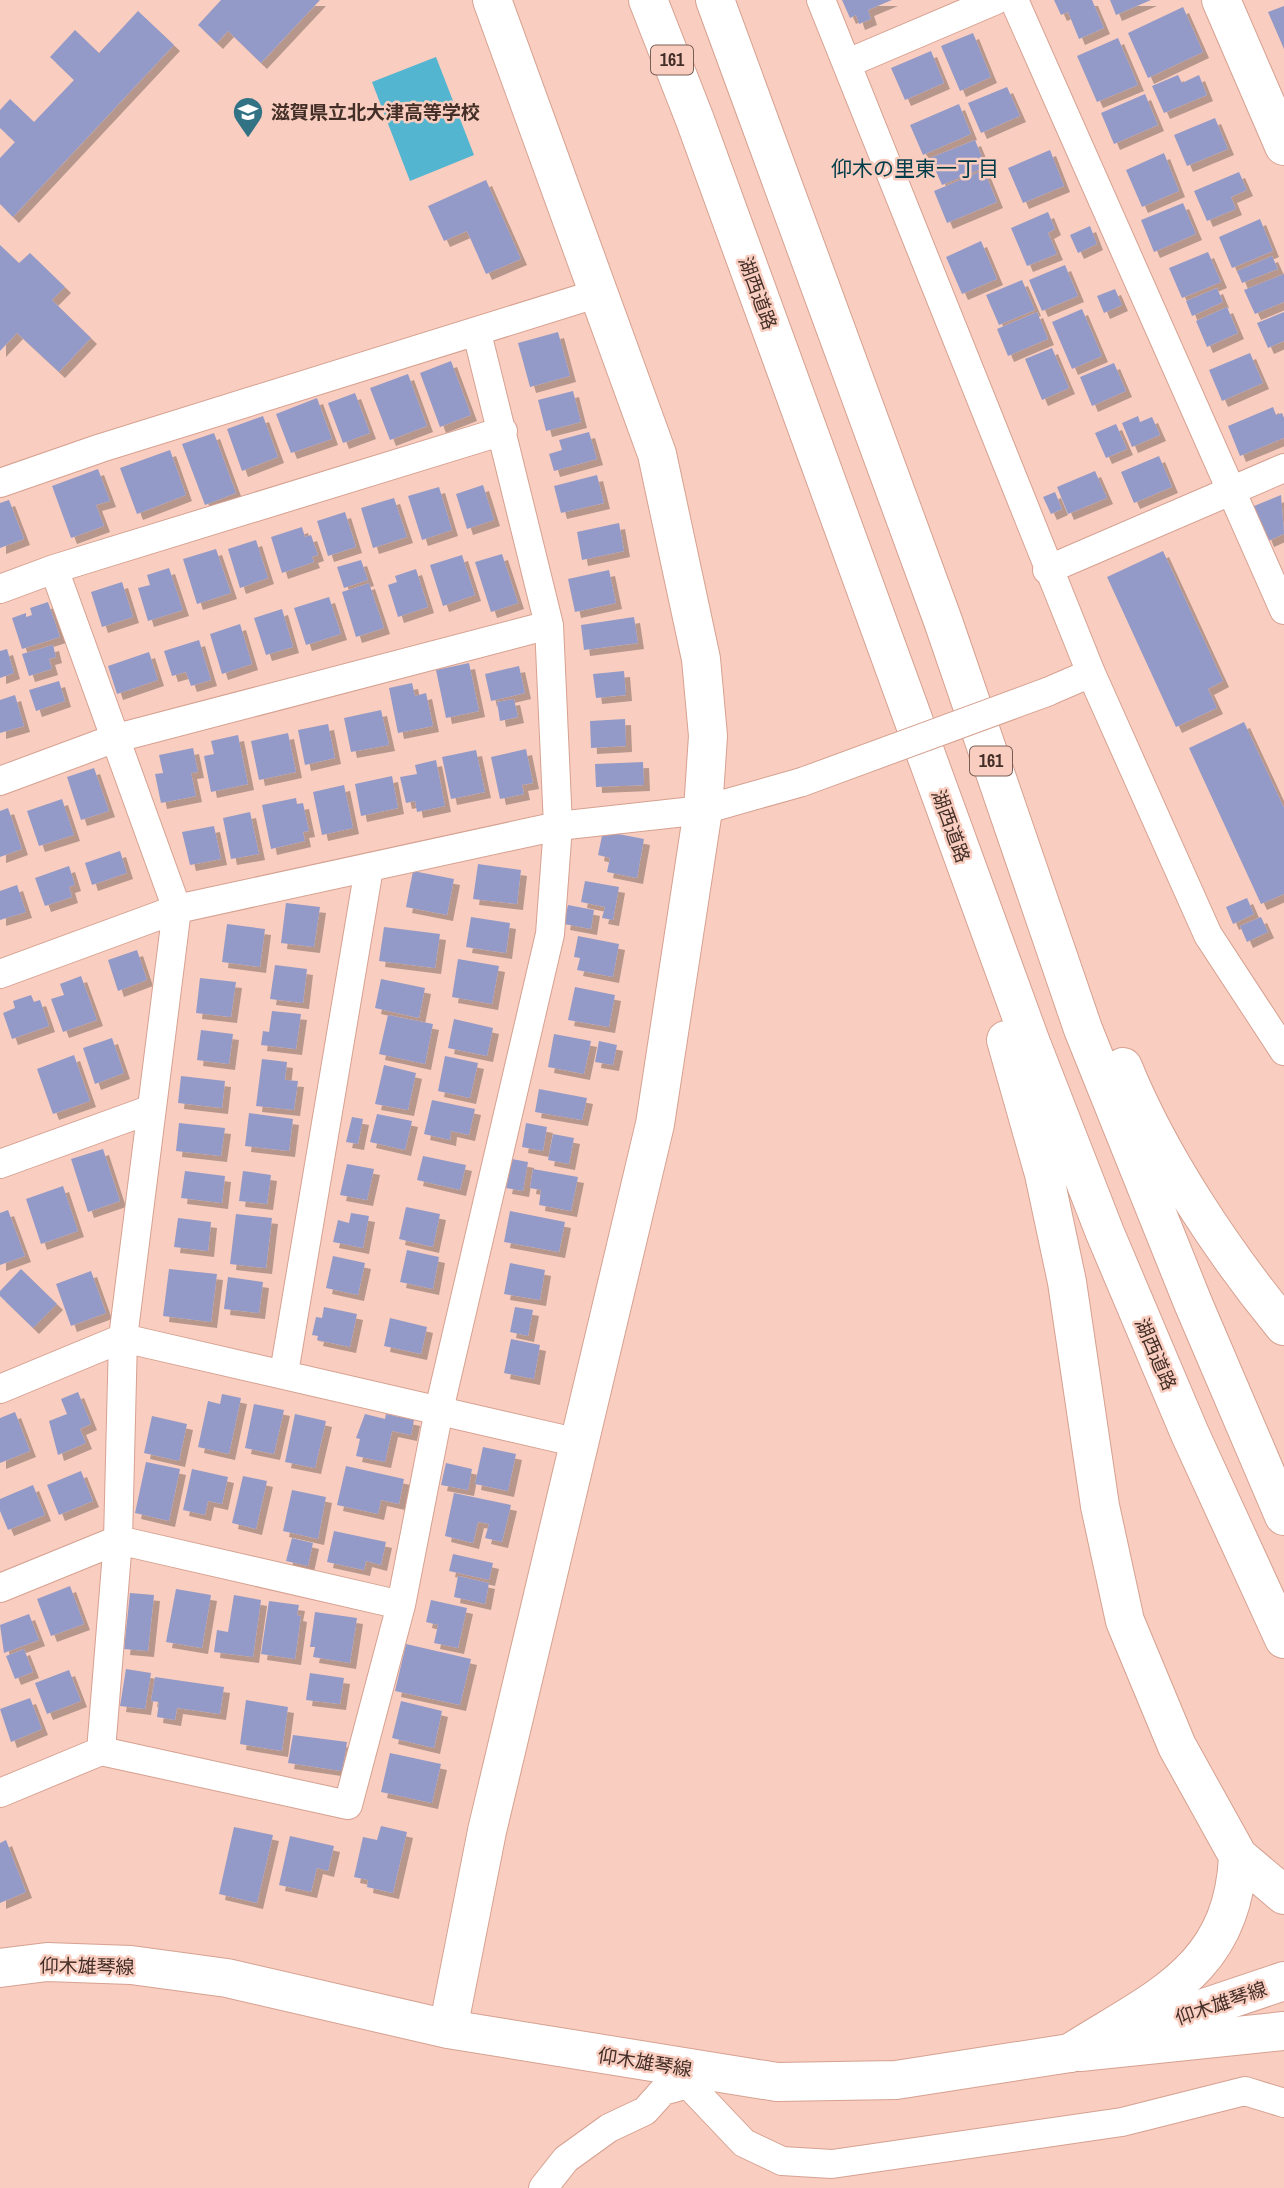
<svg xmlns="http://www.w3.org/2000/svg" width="1284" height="2188" font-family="'Archivo Narrow','Noto Sans JP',sans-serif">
  <defs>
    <filter id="shadow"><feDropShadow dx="6" dy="6" stdDeviation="0" flood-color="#0004"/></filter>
  </defs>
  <rect width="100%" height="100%" fill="#f9cdbf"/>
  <!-- water -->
  <path fill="#53b5d0" d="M436 57 474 155 410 181 372 82Z"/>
  <!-- building -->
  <path fill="#949ac7" filter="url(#shadow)" d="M221 0H320L261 63 228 31 217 43 198 25Z
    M842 0H892L868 10 871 19 859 24 856 15 850 18Z
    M1054 0H1092L1104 28 1079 39 1068 12 1061 15Z
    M1110 0H1151L1116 15Z
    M1284 6V49L1268 12Z
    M1183 7 1203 52 1148 78 1128 33Z
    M138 11 174 45 13 217 0 204V158L15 142 0 128V110L10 99 34 122 74 80 50 57 75 30 99 53Z
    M973 33 991 77 960 91 941 46Z
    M1118 38 1138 85 1097 102 1077 56Z
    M931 51 944 83 905 100 891 68Z
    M1178 75 1182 83 1199 75 1207 95 1164 113 1152 86Z
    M1007 87 1020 116 981 133 968 103Z
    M1145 94 1158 125 1114 144 1101 113Z
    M959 104 971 134 923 155 910 125Z
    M1215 118 1228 149 1187 166 1174 135Z
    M975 140 986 167 942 185 930 158Z
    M1050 150 1064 186 1023 203 1008 168Z
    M1164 153 1179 191 1142 207 1126 170Z
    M984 170 997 202 947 223 934 191Z
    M1239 172 1247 190 1231 197 1236 209 1207 221 1194 191Z
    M486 180 521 259 486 274 467 231 444 241 428 206Z
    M1183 203 1196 234 1154 252 1141 220Z
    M1048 212 1055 229 1048 233 1057 254 1027 266 1011 228Z
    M1260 219 1273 251 1232 268 1219 237Z
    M1090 226 1097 244 1078 253 1070 235Z
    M981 241 997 279 962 294 946 257Z
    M0 245 19 263 30 253 65 287 52 300 91 338 59 372 17 333 0 351Z
    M1208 252 1221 282 1182 298 1169 268Z
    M1272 256 1278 269 1242 283 1237 271Z
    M1065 265 1078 296 1042 311 1029 280Z
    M1284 274V302L1255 314 1244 290Z
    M1022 280 1035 310 999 325 986 295Z
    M1217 288 1223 302 1192 316 1186 301Z
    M1115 289 1122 305 1104 313 1097 296Z
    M1227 307 1238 333 1207 347 1196 321Z
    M1082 309 1102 356 1072 369 1052 322Z
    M1037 312 1048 339 1008 356 997 329Z
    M1284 312V341L1268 348 1257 323Z
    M558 332 570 376 530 387 518 343Z
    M1052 348 1069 388 1042 400 1025 359Z
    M1250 353 1263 383 1222 401 1209 370Z
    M451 361 471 415 440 427 420 373Z
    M1114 363 1126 391 1092 406 1080 377Z
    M408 374 427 426 390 440 370 388Z
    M573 391 581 422 546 431 538 400Z
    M355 393 370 433 343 443 328 403Z
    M317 398 332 439 291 453 276 414Z
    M1273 407 1276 415 1282 413 1284 418V438L1240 456 1228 426Z
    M263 416 278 457 242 471 227 429Z
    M1138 416 1140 422 1152 417 1160 435 1132 447 1122 423Z
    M1116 424 1127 449 1106 458 1095 433Z
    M589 432 597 459 554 471 549 454 562 450 559 440Z
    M214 433 236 493 205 505 182 444Z
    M170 450 186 495 137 514 120 468Z
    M1159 456 1172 487 1134 503 1121 472Z
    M98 469 110 501 96 505 104 526 71 538 52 486Z
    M1095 471 1107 498 1068 514 1057 487Z
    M597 475 604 503 561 513 554 486Z
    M483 485 494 520 467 529 456 494Z
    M439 487 452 530 422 540 408 496Z
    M1055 492 1062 509 1051 514 1043 497Z
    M1281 495 1284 534 1268 541 1254 506Z
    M394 498 407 537 373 548 361 508Z
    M9 500 24 539 0 548V503Z
    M345 512 356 547 328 556 317 521Z
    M619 523 624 551 582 560 577 532Z
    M302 527 305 537 311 535 318 555 312 557 314 562 282 573 271 537Z
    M256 540 268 578 240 588 228 549Z
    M216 549 231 593 197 604 183 559Z
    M1163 551 1223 681 1208 689 1217 708 1176 727 1107 577Z
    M502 554 518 603 491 612 475 562Z
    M462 555 475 595 443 606 430 565Z
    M361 560 368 580 344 588 337 567Z
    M169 568 183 610 148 621 138 588 150 585 147 575Z
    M416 569 428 607 398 617 388 585 397 582 395 576Z
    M609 570 616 603 575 612 568 579Z
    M122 582 133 617 102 627 91 592Z
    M369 583 384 628 356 637 342 592Z
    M329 597 341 634 306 645 294 608Z
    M48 602 60 637 22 649 12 618 26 613V617L32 615 30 608Z
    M282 609 293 647 266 655 254 618Z
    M634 617 638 643 584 650 581 625Z
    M240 624 252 664 222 674 210 634Z
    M199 640 211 680 191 686 186 672 172 676 164 651Z
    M53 645 56 657 49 659 52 669 29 676 22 654Z
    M7 649 14 673 0 678V651Z
    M149 652 158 680 117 694 108 666Z
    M469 663 479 711 446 718 436 670Z
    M519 666 525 693 491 701 485 674Z
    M624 671 626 695 596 698 593 674Z
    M59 681 65 701 36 711 29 690Z
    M412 683 415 696 426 693 433 726 398 733 389 688Z
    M15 695 24 726 0 733V700Z
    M514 699 518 717 500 721 497 702Z
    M381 710 389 745 351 752 344 718Z
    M625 719 626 746 591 748 590 721Z
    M1244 722 1284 808V894L1261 904 1189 748Z
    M328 724 335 758 305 765 298 730Z
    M288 733 296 772 259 780 251 741Z
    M238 735 248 784 211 792 204 756 214 754 211 741Z
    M193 748 198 772 191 773 196 796 161 803 155 774 163 773 159 755Z
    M526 749 533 783 522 785 524 794 500 799 491 757Z
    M476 750 485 792 451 799 442 757Z
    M436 760 445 806 417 812 415 801 406 803 400 777 417 774 415 765Z
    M643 762 644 785 596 787 595 764Z
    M94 768 109 811 81 820 67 777Z
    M392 776 398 808 361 816 355 784Z
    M344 785 353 828 322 835 313 792Z
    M296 798 297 804 303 803 309 831 303 832 305 841 271 849 262 805Z
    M62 799 74 835 39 846 27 811Z
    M8 808 22 849 0 857V811Z
    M250 812 259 854 231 859 223 818Z
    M214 826 221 859 190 865 182 832Z
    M603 831 644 839 637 878 607 872 610 858 598 855Z
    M120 851 127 873 92 885 85 863Z
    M478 864 521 870 517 904 473 899Z
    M69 866 75 885 69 887 72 897 45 906 35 878Z
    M413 871 454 879 447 915 406 907Z
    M585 881 619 887 613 920 602 918 605 907 581 902Z
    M17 885 26 912 0 920V891Z
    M1247 898 1254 914 1233 924 1226 907Z
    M286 903 320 907 314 947 281 943Z
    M568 905 594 910 591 929 564 924Z
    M471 917 510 923 506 953 466 947Z
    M1261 917 1268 932 1247 942 1240 926Z
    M227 924 265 929 260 967 222 962Z
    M384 927 440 934 435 968 379 961Z
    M578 936 619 944 613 977 577 970 580 958 574 957Z
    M137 950 147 980 118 991 108 960Z
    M458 959 499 966 492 1004 452 997Z
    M275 965 307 969 303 1003 270 999Z
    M81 976 97 1020 63 1032 51 999 64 995 60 984Z
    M200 978 236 982 231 1017 196 1013Z
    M381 979 425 988 419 1018 375 1008Z
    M575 987 615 995 609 1027 568 1020Z
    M31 995 34 1002 40 1000 49 1026 12 1039 3 1013 15 1008 13 1001Z
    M272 1011 301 1014 296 1049 261 1045 263 1031 269 1032Z
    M388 1015 433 1024 425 1064 379 1054Z
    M454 1019 493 1028 487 1056 448 1048Z
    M201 1030 233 1034 229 1064 197 1060Z
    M554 1034 591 1041 584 1074 548 1067Z
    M112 1038 124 1073 95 1084 83 1048Z
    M599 1041 617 1045 613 1065 595 1062Z
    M74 1055 90 1101 53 1114 37 1069Z
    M445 1056 478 1063 470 1098 438 1091Z
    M262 1059 287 1062 285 1080 298 1081 294 1110 256 1106Z
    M384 1065 416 1073 408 1110 375 1104Z
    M181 1076 225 1081 222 1108 178 1103Z
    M539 1089 587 1098 582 1120 535 1112Z
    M432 1100 475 1109 469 1135 451 1131 450 1140 424 1134Z
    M249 1113 293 1119 289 1151 245 1146Z
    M377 1114 412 1121 405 1150 370 1142Z
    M352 1117 363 1119 358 1144 346 1142Z
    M179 1123 225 1128 221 1156 176 1151Z
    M526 1123 547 1127 543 1151 522 1147Z
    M553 1134 574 1138 569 1164 548 1160Z
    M103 1149 120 1201 88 1212 71 1159Z
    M423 1156 466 1165 460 1190 417 1180Z
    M512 1159 528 1162 523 1191 506 1188Z
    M347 1164 374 1169 367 1200 340 1195Z
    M533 1169 578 1177 571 1211 539 1205 541 1190 530 1188Z
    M185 1171 225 1176 222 1203 181 1198Z
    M243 1171 271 1175 267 1204 239 1201Z
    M63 1186 78 1231 41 1244 26 1199Z
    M406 1207 440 1214 433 1247 399 1239Z
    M8 1210 25 1256 0 1265V1213Z
    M510 1211 565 1222 559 1252 504 1242Z
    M351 1213 369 1216 363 1248 333 1242 338 1220 349 1223Z
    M236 1214 272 1218 266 1268 230 1264Z
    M178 1218 211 1222 208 1251 174 1247Z
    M407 1250 439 1257 433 1289 400 1282Z
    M333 1256 365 1263 358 1295 326 1288Z
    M510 1263 545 1270 540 1300 504 1294Z
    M21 1269 57 1304 33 1328 0 1296V1291Z
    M169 1269 217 1274 211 1322 163 1316Z
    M91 1271 106 1313 71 1326 56 1284Z
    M228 1277 263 1282 259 1313 224 1309Z
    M324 1307 357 1314 350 1347 317 1340 318 1336 312 1335 316 1317 322 1318Z
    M515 1307 533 1310 528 1336 510 1332Z
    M390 1318 427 1327 421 1354 384 1346Z
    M511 1339 540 1345 534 1379 504 1373Z
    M78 1392 91 1424 80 1429 86 1443 58 1455 49 1421 67 1414 61 1399Z
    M222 1394 241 1398 229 1454 198 1447 208 1401 220 1404Z
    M254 1404 284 1410 274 1454 245 1448Z
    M15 1412 30 1451 0 1463V1418Z
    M295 1414 326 1421 315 1468 285 1462Z
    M365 1414 385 1419 386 1414 414 1420 411 1435 392 1431 385 1462 356 1456 360 1439 356 1438Z
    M152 1416 187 1424 179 1461 144 1453Z
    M483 1447 516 1454 508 1491 475 1484Z
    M146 1462 180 1469 169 1521 135 1513Z
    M446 1463 472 1469 468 1490 441 1485Z
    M346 1466 404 1479 399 1504 381 1500 378 1514 337 1505Z
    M192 1469 228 1477 222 1504 208 1501 205 1515 183 1510Z
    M81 1471 93 1501 59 1515 47 1485Z
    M243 1476 267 1481 256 1529 232 1523Z
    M33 1485 45 1515 8 1530 0 1511V1499Z
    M292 1490 326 1497 318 1539 283 1531Z
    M454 1493 511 1505 502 1542 485 1538 489 1524 478 1522 473 1543 445 1536Z
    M334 1531 386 1542 381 1565 366 1561 364 1570 327 1562Z
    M292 1538 313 1543 308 1566 286 1561Z
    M453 1554 493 1563 489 1580 449 1571Z
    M458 1576 489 1583 485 1604 454 1597Z
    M70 1586 84 1624 51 1636 37 1599Z
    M176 1589 211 1595 202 1648 166 1642Z
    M130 1593 154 1595 148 1651 124 1649Z
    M234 1595 261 1600 253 1657 214 1652 217 1630 228 1632Z
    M431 1600 467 1608 458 1648 434 1643 438 1625 426 1622Z
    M269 1601 299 1605 297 1615 301 1616 295 1659 261 1654Z
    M315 1612 357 1618 350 1663 313 1657 315 1647H310Z
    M29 1614 39 1640 4 1653 0 1625Z
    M406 1644 471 1659 460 1705 395 1691Z
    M24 1649 33 1672 15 1679 6 1656Z
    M126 1669 151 1673 145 1709 120 1706Z
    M69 1670 81 1701 47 1714 35 1683Z
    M310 1673 344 1678 340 1704 306 1700Z
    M155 1677 224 1687 220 1714 177 1708 175 1720 157 1717 159 1702 151 1701Z
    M30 1698 42 1729 11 1742 0 1709Z
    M246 1700 288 1707 282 1751 240 1744Z
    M401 1701 442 1711 434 1748 392 1738Z
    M293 1735 347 1742 342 1771 288 1763Z
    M390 1753 441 1764 432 1803 381 1792Z
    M381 1826 407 1832 393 1893 367 1887 368 1880 354 1877 363 1837 377 1840Z
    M234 1827 273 1835 257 1903 219 1894Z
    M290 1836 334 1846 328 1871 317 1868 311 1892 279 1885Z
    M6 1840 26 1892 0 1903V1843Z"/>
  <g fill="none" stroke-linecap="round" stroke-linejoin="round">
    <!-- street casing -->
    <g stroke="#d6a191" stroke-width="30">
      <path id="street" d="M821 0 1091 673 1208 935 1284 1051
        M1014 0 1284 610
        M848 63 996 0
        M0 483 101 448 599 293
        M54 569 177 909 123 1338 118 1540 101 1751
        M1047 570 1284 468
        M0 589 54 569 503 431
        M1047 692 1091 673
        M0 781 113 739 549 625
        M0 974 177 909 558 826 703 810 802 782
        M0 1164 149 1110
        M284 1373 369 868
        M0 1389 123 1338 579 1443
        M0 1588 118 1540 401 1605
        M0 1793 101 1751 348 1805 401 1605 439 1410 550 934 558 826 549 625 477 333
        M688 2084 744 2143 782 2161 832 2164 1122 2122 1245 2091 1284 2103
        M543 2188 566 2159 609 2128 645 2111 663 2091 688 2084"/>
    </g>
    <!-- secondary casing -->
    <g stroke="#d6a191" stroke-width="40">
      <path id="secondary" d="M1221 0 1284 146
        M0 1968 47 1962 131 1965 227 1978 448 2029 777 2082 896 2080 1070 2053 1284 1981
        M448 2029 487 1831 655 1124 703 810 708 736 701 659 657 454 492 0"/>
    </g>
    <!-- highway casing -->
    <g stroke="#d6a191" stroke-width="40">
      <path id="highway" d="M648 0 695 120 1031 1043 1105 1233 1190 1434 1284 1639
        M715 0 943 621 1083 1029 1193 1303 1284 1516
        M1006 1040 1044 1174 1067 1282 1100 1506 1125 1621 1177 1746 1238 1856 1284 1895
        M1123 1067C1159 1156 1223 1252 1284 1326
        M1080 2052 1284 2031
        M1070 2053C1156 1998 1233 1971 1238 1856"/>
    </g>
    <!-- street -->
    <use href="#street" stroke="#fff" stroke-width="28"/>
    <!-- secondary -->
    <use href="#secondary" stroke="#fff" stroke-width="38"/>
    <!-- highway -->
    <use href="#highway" stroke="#fff" stroke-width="38"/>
    <!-- street-bridge casing -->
    <g stroke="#d6a191" stroke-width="30" stroke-linecap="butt">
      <path id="street-bridge" d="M802 782 1047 692"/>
    </g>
    <!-- street-bridge -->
    <use href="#street-bridge" stroke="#fff" stroke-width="28"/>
  </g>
  <!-- icons -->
  <defs>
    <g id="school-pin" transform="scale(1.575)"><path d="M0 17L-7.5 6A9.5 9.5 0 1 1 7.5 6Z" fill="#317385" stroke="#f9cdbf"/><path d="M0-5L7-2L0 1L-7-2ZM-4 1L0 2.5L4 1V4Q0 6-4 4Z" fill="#fff"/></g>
  </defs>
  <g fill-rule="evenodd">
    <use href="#school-pin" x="248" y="112"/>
  </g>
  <g text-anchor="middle" stroke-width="5" stroke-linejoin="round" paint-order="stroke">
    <!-- shield labels -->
    <g fill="#f9cdbf" stroke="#7a5e55" stroke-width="2">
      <rect x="651" y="45.5" width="42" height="29" rx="5"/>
      <rect x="970" y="746.5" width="42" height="29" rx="5"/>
    </g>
    <g font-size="18" font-weight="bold" fill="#442f28">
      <text x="672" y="66">161</text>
      <text x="991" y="767">161</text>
    </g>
    <!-- poi labels -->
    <g font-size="19" font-weight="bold" fill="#442f28" stroke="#f9cdbf" text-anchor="start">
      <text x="271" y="119">滋賀県立北大津高等学校</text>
    </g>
    <!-- street labels -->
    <g font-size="19" fill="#442f28" stroke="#f9cdbf">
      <text transform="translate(758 293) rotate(70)" y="7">湖西道路</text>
      <text transform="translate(951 826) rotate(70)" y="7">湖西道路</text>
      <text transform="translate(1156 1354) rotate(67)" y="7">湖西道路</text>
      <text transform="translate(87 1966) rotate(1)" y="7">仰木雄琴線</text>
      <text transform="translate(1221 2003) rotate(-19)" y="7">仰木雄琴線</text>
      <text transform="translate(645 2062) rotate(9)" y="7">仰木雄琴線</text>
    </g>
    <!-- neighbourhood labels -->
    <g font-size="21" fill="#003c4a" stroke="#f9cdbf">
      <text x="915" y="176">仰木の里東一丁目</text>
    </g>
  </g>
</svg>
